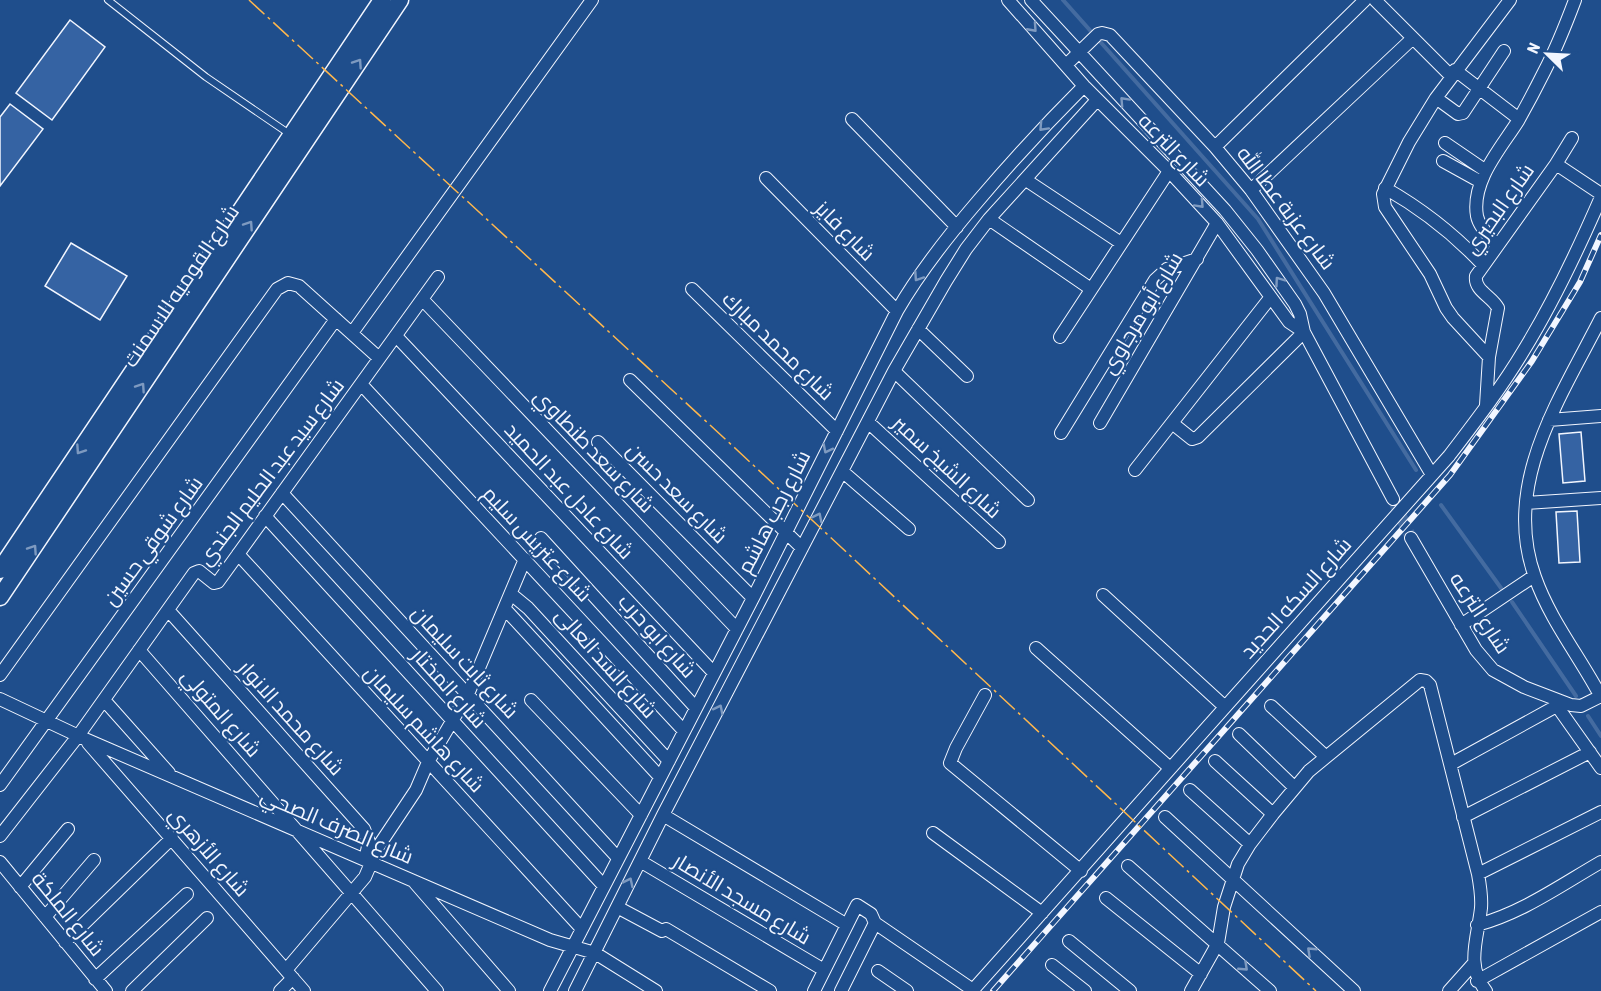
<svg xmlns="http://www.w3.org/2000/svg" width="1601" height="991" font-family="'Asap Condensed',Cairo,sans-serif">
  <rect width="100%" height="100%" fill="#1f4e8c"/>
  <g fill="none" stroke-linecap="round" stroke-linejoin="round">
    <!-- stream -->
    <path stroke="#446ba0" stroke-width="4" d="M1063 0 1258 219 1416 470
      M1441 505 1501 588
      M1512 602 1576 696
      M1588 716 1601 736"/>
  </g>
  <!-- building -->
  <path fill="#3563a3" stroke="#f2f6ff" stroke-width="1.5" d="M70 20 105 47 52 120 16 93Z
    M10 104 43 129 0 186V117Z
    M71 243 127 276 100 320 45 286Z
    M1581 432 1585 481 1563 483 1559 434Z
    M1577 511 1580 562 1559 563 1556 512Z"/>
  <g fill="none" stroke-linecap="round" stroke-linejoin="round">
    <!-- minor-tunnel -->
    <path stroke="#3f679d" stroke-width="12" stroke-dasharray="12 6" stroke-linecap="butt" d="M1393 499 1411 538"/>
    <!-- service casing -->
    <g stroke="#f2f6ff" stroke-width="8">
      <path id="service" d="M108 0 206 77 291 135"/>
    </g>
    <!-- minor casing -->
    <g stroke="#f2f6ff" stroke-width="14">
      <path id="minor" d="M1008 0 1084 86 1169 171 1217 223 1289 322 1304 332
        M1031 0 1225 210 1257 250 1295 304 1300 314 1304 332 1393 499
        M1375 0 1451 76
        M1066 65 1098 34 1102 33 1110 35 1215 147 1251 190 1324 293 1432 475
        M1455 70 1519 119
        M1436 98 1458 114 1463 113 1504 51
        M852 119 957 227
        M1445 143 1486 171
        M1215 147 1365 0
        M1443 161 1481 182
        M1556 164 1601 194
        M766 178 897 311
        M1026 180 1121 243
        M1385 188C1422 209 1454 234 1483 265
        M1251 190 1413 38
        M989 219 1091 289
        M1497 246C1491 238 1479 227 1477 216 1471 181 1501 148 1518 121 1527 105 1536 88 1544 72 1556 49 1566 24 1575 0
        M692 289 837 431
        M422 299 737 629
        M1601 318C1561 397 1501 484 1535 577 1550 620 1580 657 1601 697
        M918 329 967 376
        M352 333 592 0
        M396 336 714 673
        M1060 337 1169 171
        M1489 357 1453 318 1446 308 1430 274 1385 207 1383 194 1409 142 1436 98 1510 0
        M894 371 1028 500
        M630 380 802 548
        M361 384 684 731
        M1486 405 1489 357 1498 308C1492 296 1474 291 1476 276L1556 164 1572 138
        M1549 420 1601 416
        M868 422 999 542
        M1100 423 1217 223
        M1172 423 1192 439 1198 437 1304 332
        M1061 433 1155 280 1167 269 1197 259
        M598 442 753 598
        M1135 470 1270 298
        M842 471 909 529
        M282 493 618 858
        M1526 503 1601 498
        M265 516 604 886
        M541 538 696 708
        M1411 538 1476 650 1493 670 1524 687 1571 705 1581 706 1601 696
        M238 554 582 929
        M511 594 528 608 669 761
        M1103 595 1225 707
        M505 609 660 777
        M168 610 364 829 369 842 365 860
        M1461 625 1534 576
        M1036 648 1170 768
        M139 650 437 991
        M0 675 277 289 288 283 299 286 379 358
        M985 695 956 748 950 763 1081 871
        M0 699 85 739 550 940 595 953 656 991
        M104 700 169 773
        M531 700 641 815
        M1271 706 1325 756
        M1557 706 1601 768
        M1239 734 1294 787
        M88 743 304 991
        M1215 761 1273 814
        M1451 764 1562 703
        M0 785 336 319
        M1190 790 1250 844
        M663 815 847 925
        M1165 817 1354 991
        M1463 817 1590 752
        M933 833 1042 913
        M0 836 78 736 194 573 199 571 214 583 218 582 438 277
        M640 861 824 970
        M0 862 106 991
        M1128 866 1270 991
        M1478 874 1601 812
        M415 883 509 991
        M20 887 68 829
        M1106 898 1201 974
        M617 907 662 931 666 929 770 991
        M45 917 94 860
        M1477 925C1522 913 1561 885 1601 862
        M1069 941 1130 991
        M65 942 172 838
        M1052 965 1085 991
        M286 970 365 877 378 847 416 790 428 762 468 694 525 559
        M878 971 907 991
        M95 979 187 894
        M1477 981 1601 912
        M132 991 207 918
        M280 991 293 978
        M550 991 753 598 897 311C920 271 948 236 978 201 1012 161 1047 123 1084 86
        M575 991 663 815 894 371 946 281 966 249 989 219 1097 100
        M814 991 857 905 871 914 875 923 973 990
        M841 991 875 923
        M972 991 1449 456C1475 422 1502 387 1524 350 1554 301 1578 250 1601 197
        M1191 991 1218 943 1224 907 1238 864 1250 844 1273 814 1309 771 1420 680 1426 681 1430 685 1478 874C1480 885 1482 896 1481 908 1478 937 1465 966 1486 991
        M1449 991 1474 963"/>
    </g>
    <!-- secondary casing -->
    <g stroke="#f2f6ff" stroke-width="19">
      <path id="secondary" d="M0 570 382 0
        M0 597 400 0"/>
    </g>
    <!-- service -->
    <use href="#service" stroke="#1f4e8c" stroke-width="6"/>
    <!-- minor -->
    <use href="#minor" stroke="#1f4e8c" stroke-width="12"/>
    <!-- secondary -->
    <use href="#secondary" stroke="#1f4e8c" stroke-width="16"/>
    <!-- rail casing -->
    <g stroke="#f2f6ff" stroke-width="6">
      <path id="rail" d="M993 991 1450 475 1532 361 1580 282 1601 235"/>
    </g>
    <!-- rail -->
    <use href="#rail" stroke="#1f4e8c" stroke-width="4" stroke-dasharray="11" stroke-linecap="butt"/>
    <!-- power -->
    <path stroke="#ffb74d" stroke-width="1.5" stroke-dasharray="21 4.5 3 4.5" stroke-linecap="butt" d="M249 0 736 449 1316 991"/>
  </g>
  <!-- one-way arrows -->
  <defs><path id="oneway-chevron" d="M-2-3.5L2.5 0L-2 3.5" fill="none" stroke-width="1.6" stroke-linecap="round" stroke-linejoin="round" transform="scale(1.5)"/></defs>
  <g stroke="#7e9ac0">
    <use href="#oneway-chevron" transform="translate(1033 28) rotate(48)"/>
    <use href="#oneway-chevron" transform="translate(358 63) rotate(-56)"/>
    <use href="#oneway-chevron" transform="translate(1124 101) rotate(-133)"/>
    <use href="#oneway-chevron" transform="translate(1043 127) rotate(133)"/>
    <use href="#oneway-chevron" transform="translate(1200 204) rotate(47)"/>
    <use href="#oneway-chevron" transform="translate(249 225) rotate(-56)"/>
    <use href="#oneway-chevron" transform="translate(918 277) rotate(124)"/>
    <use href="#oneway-chevron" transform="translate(1279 281) rotate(-125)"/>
    <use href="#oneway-chevron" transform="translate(141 387) rotate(-56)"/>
    <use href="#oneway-chevron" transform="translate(827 449) rotate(117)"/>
    <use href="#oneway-chevron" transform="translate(80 450) rotate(124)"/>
    <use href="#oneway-chevron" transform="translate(818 517) rotate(-63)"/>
    <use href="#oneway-chevron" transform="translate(33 549) rotate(-56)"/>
    <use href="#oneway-chevron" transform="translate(719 709) rotate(-63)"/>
    <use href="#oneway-chevron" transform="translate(629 882) rotate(-64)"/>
    <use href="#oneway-chevron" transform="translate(1311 951) rotate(-137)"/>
    <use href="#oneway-chevron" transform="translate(1244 967) rotate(43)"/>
  </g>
  <g text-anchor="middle" stroke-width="4.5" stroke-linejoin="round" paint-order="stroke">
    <!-- street labels -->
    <g font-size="21" fill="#f2f6ff" stroke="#1f4e8c">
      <text transform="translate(1174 150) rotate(46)" y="7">شارع الترعه</text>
      <text transform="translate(1286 208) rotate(53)" y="7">شارع عزبة عطا الله</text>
      <text transform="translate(1499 209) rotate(-55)" y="7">شارع البحيري</text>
      <text transform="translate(845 231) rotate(45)" y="7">شارع فايز</text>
      <text transform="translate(181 286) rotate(-56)" y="7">شارع القوميه للاسمنت</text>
      <text transform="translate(1142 313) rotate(-59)" y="7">شارع أبو مرجاوي</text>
      <text transform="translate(778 346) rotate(44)" y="7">شارع محمد مبارك</text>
      <text transform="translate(594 451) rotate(46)" y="7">شارع سعد طنطاوي</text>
      <text transform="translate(947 467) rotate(43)" y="7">شارع الشيخ سمير</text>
      <text transform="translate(271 472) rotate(-53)" y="7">شارع سيد عبد الحليم الجندي</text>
      <text transform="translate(569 491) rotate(47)" y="7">شارع عادل عبد الحميد</text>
      <text transform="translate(677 493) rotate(45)" y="7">شارع سعد حسن</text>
      <text transform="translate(774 512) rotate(-63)" y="7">شارع رجب هاشم</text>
      <text transform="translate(153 541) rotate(-54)" y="7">شارع شوقي حسين</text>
      <text transform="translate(537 544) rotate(47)" y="7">شارع عتريس سليم</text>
      <text transform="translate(1296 598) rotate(-48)" y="7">شارع السكه الحديد</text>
      <text transform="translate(1480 613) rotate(57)" y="7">شارع الترعه</text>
      <text transform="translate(657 636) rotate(48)" y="7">شارع ابو حرب</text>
      <text transform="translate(465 662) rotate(47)" y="7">شارع ثابت سليمان</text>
      <text transform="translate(606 663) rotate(48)" y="7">شارع السد العالى</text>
      <text transform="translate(449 688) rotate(48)" y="7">شارع المختار</text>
      <text transform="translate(221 713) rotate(49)" y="7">شارع المتولي</text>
      <text transform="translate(291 718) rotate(48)" y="7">شارع محمد الانوار</text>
      <text transform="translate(424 729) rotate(47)" y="7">شارع هاشم سليمان</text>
      <text transform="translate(337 826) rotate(23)" y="7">شارع الصرف الصحي</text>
      <text transform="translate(209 852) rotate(49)" y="7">شارع الأزهري</text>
      <text transform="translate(742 899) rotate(31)" y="7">شارع مسجد الأنصار</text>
      <text transform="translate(68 914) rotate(51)" y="7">شارع الملكة</text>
    </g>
  </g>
  <!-- north arrow -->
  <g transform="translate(1547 54) rotate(294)" stroke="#1f4e8c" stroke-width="4.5" paint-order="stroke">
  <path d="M0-4.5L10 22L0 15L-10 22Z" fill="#f2f6ff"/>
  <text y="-9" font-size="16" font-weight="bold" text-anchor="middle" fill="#f2f6ff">N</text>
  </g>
</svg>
